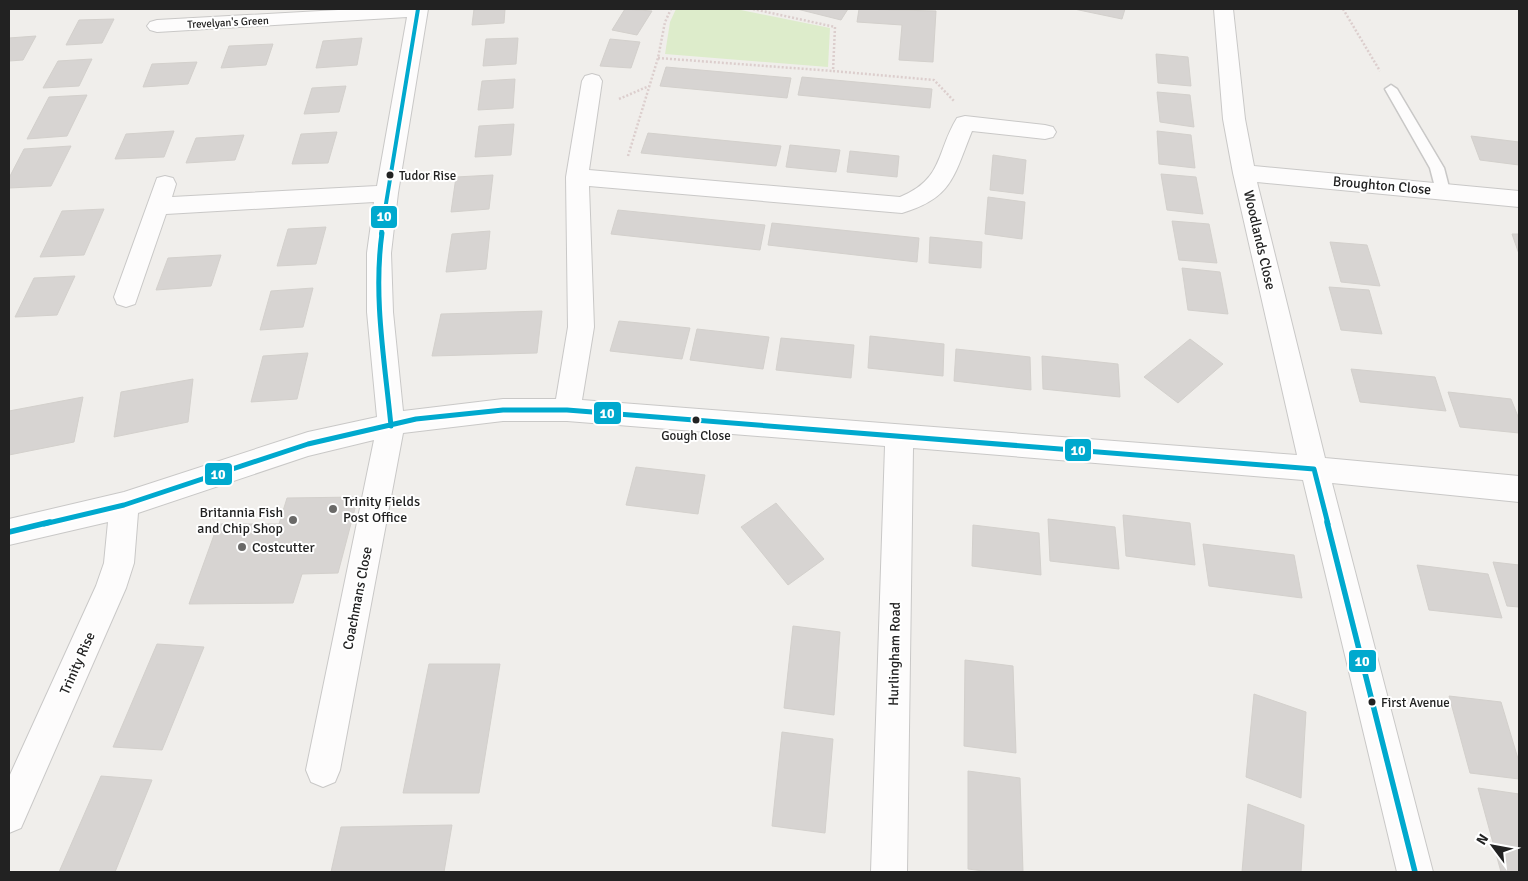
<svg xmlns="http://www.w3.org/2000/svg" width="1528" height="881" font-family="Signika,sans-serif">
  <rect width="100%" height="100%" fill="#f0eeeb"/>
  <!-- grass -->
  <path fill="#ddeccb" d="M676 9H736L830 28 828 67 665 54 670 22Z"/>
  <!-- building -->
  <path fill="#d7d4d2" stroke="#d3d0cc" d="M474 9H505L504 23 472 25Z
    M625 9 652 11 637 35 612 30Z
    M797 9H848L841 20Z
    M859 9 936 11 933 62 899 60 902 25 857 22Z
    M1074 9H1125L1122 19Z
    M114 19 102 43 66 45 79 20Z
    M36 36 23 60 9 61V38Z
    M362 38 357 65 316 68 323 41Z
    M518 38 516 64 483 66 486 39Z
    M610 39 640 42 631 68 600 66Z
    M273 44 266 65 221 68 229 46Z
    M1156 54 1188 57 1191 86 1158 83Z
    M92 59 79 86 43 88 58 61Z
    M197 62 188 84 143 87 152 64Z
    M666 67 791 78 787 98 660 86Z
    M802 77 932 89 930 108 798 95Z
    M515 79 513 108 478 110 482 81Z
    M346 86 339 112 304 114 312 88Z
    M1157 92 1190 95 1194 127 1160 122Z
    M87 95 67 136 27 139 49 97Z
    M514 124 511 155 475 157 479 126Z
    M174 131 164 157 115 159 126 134Z
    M1157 131 1191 135 1195 168 1159 164Z
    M337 132 328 163 292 164 301 134Z
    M648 133 781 146 776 166 641 153Z
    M244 135 235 160 186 163 196 138Z
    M1471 136 1519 142V165L1480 160Z
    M790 145 840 150 836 172 786 167Z
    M71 146 51 186 9 188V178L24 149Z
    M850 151 899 156 897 177 847 172Z
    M993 155 1026 160 1023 194 990 190Z
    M1161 174 1196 177 1203 214 1167 210Z
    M493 175 489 209 451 212 456 177Z
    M988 197 1025 202 1022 239 985 234Z
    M104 209 84 255 40 257 62 211Z
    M618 210 765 225 760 250 611 234Z
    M1172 221 1209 224 1217 263 1179 260Z
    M772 223 919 238 917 262 768 245Z
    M326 227 316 264 277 266 288 229Z
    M490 231 486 269 446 272 452 234Z
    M1512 234H1519V254Z
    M930 237 982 242 981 268 929 263Z
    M1330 242 1367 245 1380 286 1341 282Z
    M221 255 211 286 156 290 168 258Z
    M1182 268 1220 272 1228 314 1188 310Z
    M75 276 57 315 15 317 34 278Z
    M1329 287 1369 290 1382 334 1341 330Z
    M313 288 303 327 260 330 271 291Z
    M542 311 537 353 432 356 441 314Z
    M619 321 690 328 682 359 610 351Z
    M697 329 769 337 763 369 690 360Z
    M870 336 944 344 943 376 868 368Z
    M781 338 854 345 851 378 776 370Z
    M1190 339 1223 364 1178 403 1144 377Z
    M956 349 1030 357 1031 390 954 381Z
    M308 353 297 399 251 402 263 356Z
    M1042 356 1118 364 1120 397 1043 389Z
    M1351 369 1435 377 1446 411 1360 402Z
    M193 379 188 422 114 437 121 392Z
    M1448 392 1511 399 1519 419V433L1460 427Z
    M83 397 74 442 9 455V411Z
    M636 467 705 475 698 514 626 505Z
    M358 497 338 573 302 574 293 603 189 604 218 524H279L287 498Z
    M776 503 824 559 788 585 741 527Z
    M1123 515 1190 523 1195 565 1126 556Z
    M1048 519 1115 527 1119 569 1050 561Z
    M973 525 1039 533 1041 575 972 566Z
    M1203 544 1294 555 1302 598 1209 586Z
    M1493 562 1519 565V607L1507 606Z
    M1417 565 1488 574 1502 618 1429 610Z
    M793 626 840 632 834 715 784 708Z
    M157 644 204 647 162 750 113 747Z
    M965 660 1013 666 1016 753 964 746Z
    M429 664H500L479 793H403Z
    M1254 694 1306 712 1301 798 1246 777Z
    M1449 696 1501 702 1519 762V779L1470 773Z
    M782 732 833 739 825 833 772 826Z
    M968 771 1020 778 1023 872H991L968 869Z
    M101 776 152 780 115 872H59Z
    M1478 788 1519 794V872H1501Z
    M1248 804 1304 825 1301 872H1242Z
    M452 825 444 872H331L341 827Z"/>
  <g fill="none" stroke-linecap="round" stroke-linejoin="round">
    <!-- lane casing -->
    <g stroke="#c9c8c7" stroke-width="3">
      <path id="lane" d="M1391 85 1397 89 1444 168 1450 191 1448 194H1438L1436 191 1430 168 1385 89Z"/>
    </g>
    <!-- street casing -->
    <g stroke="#c9c8c7" stroke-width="2">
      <path id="street" d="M356 9H428L398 193 391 253 393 312 403 411 503 399H556L568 327 566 177 582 81 585 76 592 74 599 76 602 81 589 170 900 197C944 179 936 152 957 118L965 116 1045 125 1053 127 1056 132 1053 137 1045 139 972 131C954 175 953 198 902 213L589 186 594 327 582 400 1297 455 1233 173 1223 119 1214 9H1233L1245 119 1254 166 1519 191V207L1257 182 1325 458 1519 476V502L1332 483 1433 872H1397L1303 480 913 448 907 872H871L885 446 567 421H503L403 433 340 770 335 782 323 787 311 782 306 770 374 440 308 456 138 513 134 563 126 588 21 828 9 833V777L96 586 104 563 108 522 9 545V519L124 492 308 432 377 417 367 312V253L374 202 166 214 135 304 126 307 117 304 114 297 157 178 165 176 173 178 176 184 172 197 377 186 407 17 157 32 150 30 147 26 150 22 157 20Z"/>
    </g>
    <!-- path -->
    <path stroke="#dccecd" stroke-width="2.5" stroke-dasharray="2 2" stroke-linecap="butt" d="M753 9 835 27 833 71 934 80 954 101
      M1343 9 1380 71
      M658 58 833 71
      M619 99 649 86
      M628 156 658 58 665 22 671 9"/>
    <!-- lane -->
    <use href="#lane" fill="#fdfcfc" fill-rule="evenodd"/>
    <!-- street -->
    <use href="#street" fill="#fdfcfc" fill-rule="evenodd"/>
    <!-- bus-1-far2 casing -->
    <g stroke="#fff" stroke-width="7">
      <path id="bus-1-far2" d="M381 234 418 9"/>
    </g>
    <!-- bus-1-far1 casing -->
    <g stroke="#fff" stroke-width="9">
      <path id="bus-1-far1" d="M382 233C373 297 385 363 391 426
        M44 524 124 505 308 444 416 419 503 410H567L1314 469 1328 524"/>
    </g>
    <!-- bus-1 casing -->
    <g stroke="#fff" stroke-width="9">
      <path id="bus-1" d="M1327 522 1415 872
        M9 532 50 522"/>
    </g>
    <!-- bus-1-far2 -->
    <use href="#bus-1-far2" stroke="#00a9ce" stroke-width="4"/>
    <!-- bus-1-far1 -->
    <use href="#bus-1-far1" stroke="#00a9ce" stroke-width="5"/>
    <!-- bus-1 -->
    <use href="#bus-1" stroke="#00a9ce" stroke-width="5.5"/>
  </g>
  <!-- markers -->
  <g fill="#222" stroke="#fff" stroke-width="2">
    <circle cx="390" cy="175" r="4.5"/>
    <circle cx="696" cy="420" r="4.5"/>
    <circle cx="1372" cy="702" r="4.5"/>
  </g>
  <g fill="#6a6968" stroke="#fff" stroke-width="2">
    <circle cx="333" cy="509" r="5"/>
    <circle cx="293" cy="520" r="5"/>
    <circle cx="242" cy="547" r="5"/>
  </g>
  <g text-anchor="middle" stroke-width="4" stroke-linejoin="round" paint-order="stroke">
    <!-- far-street labels -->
    <g font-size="11" fill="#222" stroke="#fff">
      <text transform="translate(228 22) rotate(-3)" y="4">Trevelyan's Green</text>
    </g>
    <!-- bus labels -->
    <g font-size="13" fill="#222" stroke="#fff" text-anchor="start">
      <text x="399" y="180">Tudor Rise</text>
      <text x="696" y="440" text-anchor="middle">Gough Close</text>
      <text x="1381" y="707">First Avenue</text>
    </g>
    <!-- street labels -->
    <g font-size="14" fill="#222" stroke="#fff">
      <text transform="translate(1382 185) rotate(5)" y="5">Broughton Close</text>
      <text transform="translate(1260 240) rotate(77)" y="5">Woodlands Close</text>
      <text transform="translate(357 598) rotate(-79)" y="5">Coachmans Close</text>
      <text transform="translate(894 654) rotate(-89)" y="5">Hurlingham Road</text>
      <text transform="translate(77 663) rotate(-66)" y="5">Trinity Rise</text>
    </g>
    <!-- poi labels -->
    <g font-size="14" fill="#222" stroke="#fff" text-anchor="start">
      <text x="343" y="506">Trinity Fields<tspan x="343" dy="16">Post Office</tspan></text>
      <text x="283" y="517" text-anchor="end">Britannia Fish<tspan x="283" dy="16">and Chip Shop</tspan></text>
      <text x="252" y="552">Costcutter</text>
    </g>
  </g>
  <g stroke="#fff" stroke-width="2">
    <rect x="370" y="205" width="28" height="24" rx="5" fill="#00a9ce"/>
    <rect x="593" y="401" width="29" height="24" rx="5" fill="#00a9ce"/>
    <rect x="1064" y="438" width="28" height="24" rx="5" fill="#00a9ce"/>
    <rect x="204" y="462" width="29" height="24" rx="5" fill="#00a9ce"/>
    <rect x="1348" y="649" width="29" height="24" rx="5" fill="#00a9ce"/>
  </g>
  <g font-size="14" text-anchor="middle" font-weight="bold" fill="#fff">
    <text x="384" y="221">10</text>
    <text x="607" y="418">10</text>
    <text x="1078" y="455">10</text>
    <text x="218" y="479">10</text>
    <text x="1362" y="666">10</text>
  </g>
  <!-- border -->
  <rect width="1528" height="881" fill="none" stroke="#222222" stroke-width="20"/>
  <!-- north arrow -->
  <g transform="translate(1493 846) rotate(302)" stroke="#ffffff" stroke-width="4" paint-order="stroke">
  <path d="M0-4L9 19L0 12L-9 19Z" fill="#222222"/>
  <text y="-8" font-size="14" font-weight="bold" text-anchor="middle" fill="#222222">N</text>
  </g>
</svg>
